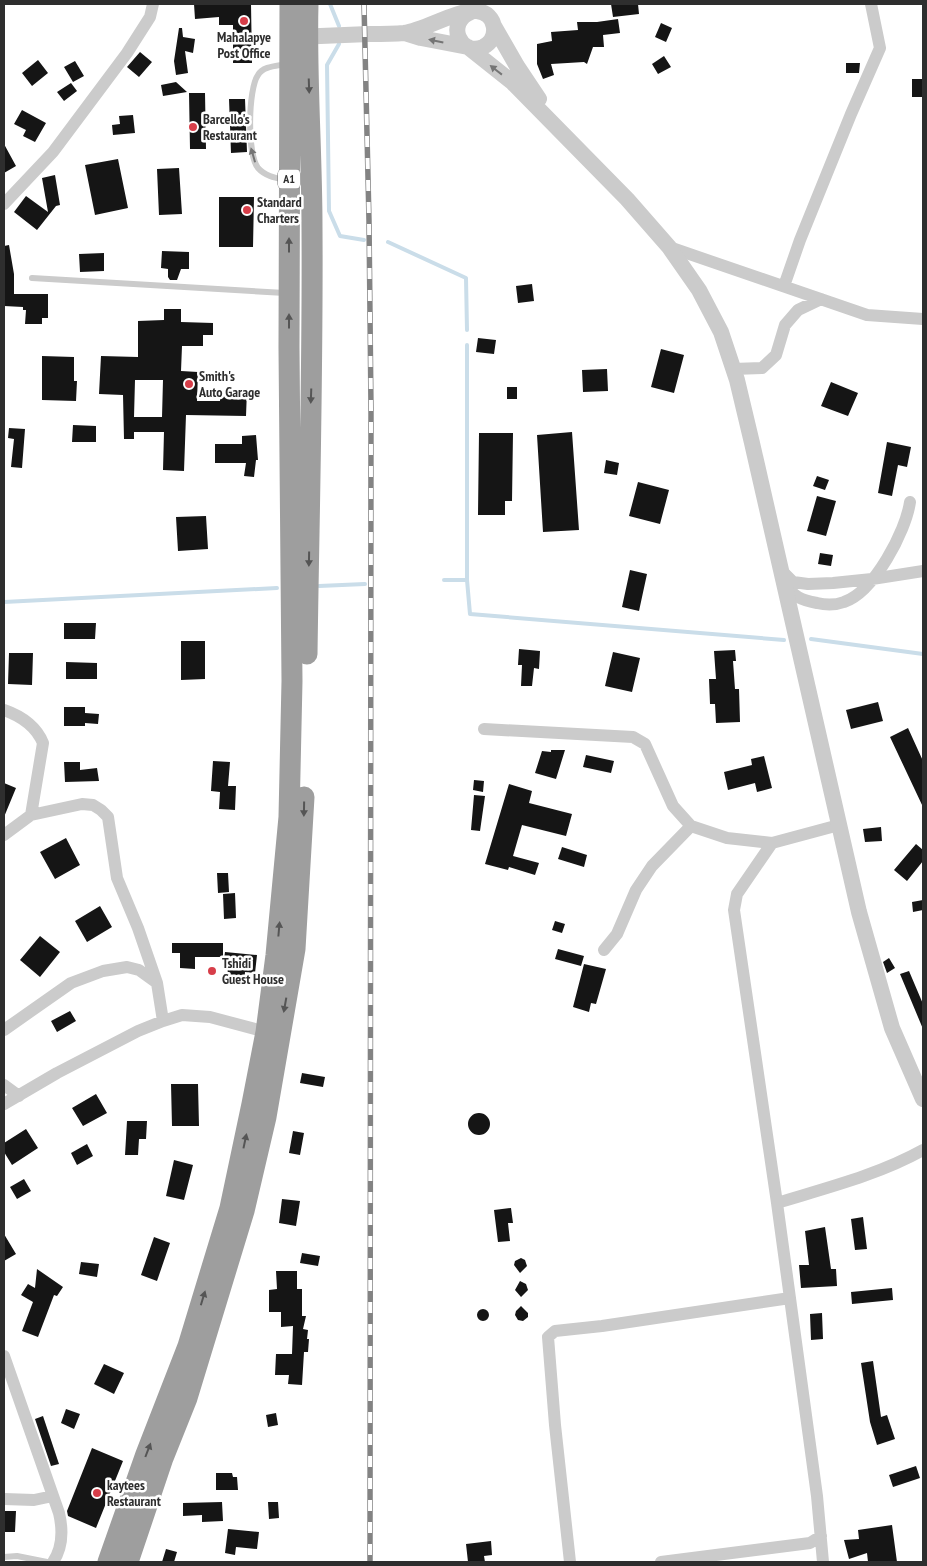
<svg xmlns="http://www.w3.org/2000/svg" width="927" height="1566" font-family="'PT Sans Narrow',sans-serif">
  <rect width="100%" height="100%" fill="#fff"/>
  <g fill="none" stroke-linecap="round" stroke-linejoin="round">
    <!-- stream -->
    <path stroke="#cadde9" stroke-width="4" d="M330 4 339 26
      M339 44 327 65 329 211 340 236 364 240
      M388 242 466 278 467 330
      M467 345V580L470 614 784 640
      M444 580H467
      M319 586 365 584
      M4 602 277 588
      M811 639 923 654"/>
  </g>
  <!-- building -->
  <path fill="#151515" fill-rule="evenodd" d="M194 4H251L252 63H233V25H219V17L195 19Z
    M611 4H638L639 14 613 17Z
    M618 19 620 33 603 35 604 47H593L587 64 584 62 551 64 554 75 543 79 537 64V44L552 41 551 32 578 30 577 22H597Z
    M661 23 672 28 666 42 655 37Z
    M179 28H182L183 37 195 39 193 53 185 51 188 73 176 75 174 61Z
    M140 52 152 62 139 77 127 67Z
    M664 56 671 67 658 74 652 64Z
    M38 60 48 73 32 86 22 73Z
    M75 61 84 76 73 82 64 67Z
    M846 63H860L859 73H846Z
    M912 79H923V97H912Z
    M176 82 187 92 163 96 161 85Z
    M71 83 77 91 64 101 57 92Z
    M189 93H205L206 149H190Z
    M229 99H245L247 152 231 153Z
    M22 110 46 123 35 142 23 136 26 130 14 124Z
    M133 115 135 133 113 135 112 125 120 124 119 116Z
    M4 144 16 166 4 173Z
    M118 159 128 208 95 215 85 165Z
    M179 168 182 214 159 215 157 169Z
    M55 175 60 205 56 206 37 230 14 212 26 196 48 212 42 178Z
    M219 197H254L253 247H219Z
    M9 245 14 274V294H48V318H42V324H25L26 310H23V307L4 306V246Z
    M162 251 189 252V269H181L177 280H170L168 277V269L161 268Z
    M104 253V271L80 272 79 254Z
    M532 284 534 301 518 303 516 286Z
    M164 309H181V322L213 323V335H203V346H182L181 371 198 372 197 401H220V390H247L246 416 186 415 184 471 163 470 164 432H134V439H124L123 395 99 394 101 356 138 357V321L164 320ZM135 380H163L162 417H134Z
    M478 338 496 340 494 354 476 352Z
    M661 349 684 355 674 393 651 387Z
    M42 356 74 357V381H77L76 401 42 400Z
    M607 369 608 391 583 392 582 370Z
    M831 382 858 393 848 416 821 406Z
    M507 387H517V399H507Z
    M73 425 96 426V442H72Z
    M9 428 25 429 22 468 11 467 14 439 8 438Z
    M572 432 579 530 543 532 537 435Z
    M479 433H513L512 501H505V515H478Z
    M256 435 258 460H256L254 477 244 476 246 463H215V444H242V436Z
    M887 442 911 447 907 467 898 465 892 496 878 493Z
    M606 460 619 463 617 475 604 473Z
    M817 476 829 480 825 490 813 486Z
    M638 482 669 490 660 524 629 516Z
    M817 496 836 501 826 536 807 531Z
    M206 516 208 549 178 551 176 517Z
    M820 553 833 555 831 566 818 564Z
    M630 570 647 574 639 611 622 607Z
    M64 623H96L95 639H64Z
    M181 641H205V679L181 680Z
    M519 649 540 651 539 669 534 668 532 686H521L522 665H518Z
    M735 650 736 661H733L735 689H739L740 722 716 723 715 704H710L709 679H716L714 651Z
    M613 652 640 658 632 692 605 686Z
    M9 653H33L32 685 8 684Z
    M66 662 97 663V679H66Z
    M878 702 883 721 851 729 846 710Z
    M64 707H85V713L99 714 98 724 85 723V726H64Z
    M908 728 923 761V807L890 737Z
    M551 750H565L556 779 535 773 542 751 551 752Z
    M586 755 614 761 611 773 583 767Z
    M764 756 772 788 757 792 755 783 728 790 724 772 752 765 751 759Z
    M213 761 230 762 228 786H236L235 810 219 809 220 792 211 791Z
    M64 762H80V770L97 768 99 781 65 782Z
    M474 780 484 781 483 792 473 790Z
    M4 783 16 788 4 817Z
    M509 784 532 791 529 803 572 814 566 836 522 825 513 856 539 863 535 875 509 867 508 870 485 864Z
    M474 795 485 796 480 831 471 830Z
    M881 827 882 841 865 842 863 829Z
    M66 838 80 865 55 879 40 852Z
    M916 844 923 850V861L907 881 894 870Z
    M562 847 587 855 584 867 558 859Z
    M217 873H228L229 892 218 893Z
    M235 893 236 918 224 919 223 894Z
    M923 900V910L913 912 912 902Z
    M100 906 112 927 87 942 75 921Z
    M555 921 565 924 562 933 552 930Z
    M40 936 60 952 40 977 20 960Z
    M172 943H223V957H195V969L180 968V953H172Z
    M558 949 584 956 581 966 555 959Z
    M225 952 257 955 255 973 245 972 244 985 226 983 228 968 223 967Z
    M889 958 895 968 887 973 883 962Z
    M584 964 606 969 596 1004 591 1003 589 1012 573 1007Z
    M909 971 923 1004V1029L900 974Z
    M70 1011 76 1021 57 1032 51 1021Z
    M302 1073 325 1077 323 1087 300 1083Z
    M171 1084H198L199 1126H172Z
    M96 1094 107 1113 83 1126 72 1108Z
    M468 1124a11 11 0 1 1 22 0a11 11 0 1 1-22 0Z
    M127 1121H147L146 1139H139L138 1155H125Z
    M26 1129 38 1148 12 1165 4 1152V1143Z
    M293 1131 304 1133 300 1155 289 1153Z
    M87 1144 93 1156 77 1165 71 1153Z
    M174 1160 193 1165 184 1200 166 1196Z
    M24 1179 31 1191 17 1199 10 1187Z
    M282 1199 300 1201 296 1226 279 1223Z
    M511 1208 513 1223H508L510 1241 498 1242 494 1210Z
    M863 1217 867 1249 855 1250 851 1219Z
    M825 1227 831 1269H836L837 1286 801 1288 799 1265H809L805 1231Z
    M4 1234 16 1254 4 1261Z
    M154 1237 170 1243 157 1281 141 1275Z
    M302 1253 320 1256 318 1266 300 1263Z
    M521 1258 525 1260 527 1266 520 1273 514 1265 515 1261Z
    M81 1262 99 1264 97 1277 79 1274Z
    M37 1269 63 1287 57 1296 54 1295 38 1337 22 1331 33 1302 21 1295 28 1284 35 1288Z
    M276 1271H297V1289H302V1316H306L303 1329 308 1330 307 1339H309L308 1352H304L302 1385 288 1384 289 1375H275L276 1354H292L293 1326 281 1327V1312H269V1290L277 1289Z
    M520 1281 526 1284 528 1290 521 1297 515 1290Z
    M892 1288 893 1300 852 1304 851 1292Z
    M521 1306 528 1313V1317L523 1321 518 1320 515 1315 516 1311Z
    M477 1315a6 6 0 1 1 12 0a6 6 0 1 1-12 0Z
    M822 1313 823 1339 811 1340 810 1314Z
    M873 1361 881 1417 887 1415 895 1439 877 1445 870 1422 861 1363Z
    M104 1364 124 1373 114 1394 94 1384Z
    M66 1409 80 1414 74 1429 61 1423Z
    M276 1413 278 1425 268 1427 266 1415Z
    M43 1416 59 1464 51 1466 35 1419Z
    M92 1448 123 1461 96 1528 68 1516 67 1511Z
    M916 1466 920 1478 893 1487 889 1475Z
    M216 1473H232L233 1477H237L238 1490H216Z
    M222 1502 223 1521 202 1522V1515L183 1516V1503Z
    M268 1502H278L279 1518 269 1519Z
    M4 1511H16L15 1532H4Z
    M892 1525 897 1562H868L867 1553 849 1559 844 1540 859 1539 858 1530Z
    M228 1529 259 1532 257 1549 236 1547 235 1555 225 1553Z
    M491 1541 492 1555 484 1556 485 1562H468L466 1544Z
    M166 1549 177 1552 174 1562H162Z"/>
  <g fill="none" stroke-linecap="round" stroke-linejoin="round">
    <!-- service -->
    <path stroke="#cbcbcb" stroke-width="6" d="M285 180C276 178 265 176 258 168 247 154 248 89 258 75 263 66 277 66 286 64
      M32 278 285 293
      M4 1557 17 1556 47 1562"/>
    <!-- minor -->
    <path stroke="#cbcbcb" stroke-width="12" d="M4 204 53 152 127 53 150 17 153 4
      M669 247 867 315 923 319
      M784 286 800 240 851 114 880 48 871 4
      M733 369 762 368 776 355 785 325 798 310 821 299
      M783 572 793 582 808 584 833 583 872 579 923 571
      M785 584C794 597 801 600 817 603 825 605 836 605 844 602 874 592 906 531 910 502
      M4 710C21 716 36 726 43 743L31 815
      M484 729 633 737 645 744 673 806 691 826 727 838 772 843 839 825
      M4 835 31 815 82 804 93 805 101 810 108 817 117 878 138 928 157 983 163 1021
      M772 843 737 894 734 910 777 1203 817 1496 823 1562
      M604 950 617 934 636 890 652 866 691 826
      M4 1030 71 983 103 971 127 967 139 970 157 983
      M4 1085 19 1096
      M4 1104 57 1073 138 1031 163 1021 182 1015 210 1017 266 1032
      M777 1203C826 1188 878 1175 923 1150
      M4 1356 59 1513C63 1530 63 1547 53 1562
      M4 1499 34 1500 53 1496
      M570 1562 555 1425 548 1337 555 1331 602 1326 790 1298
      M661 1562 810 1543 821 1536"/>
    <!-- tertiary -->
    <path stroke="#cbcbcb" stroke-width="16" d="M494 26 517 66 539 99
      M405 33 421 38 468 47 512 82 627 199 669 247 699 290 721 332 737 380 752 443 859 912 892 1028 923 1099
      M296 37C321 36 345 35 369 34 381 34 393 34 404 33 425 30 456 10 477 11 497 13 500 39 483 47 460 57 445 22 471 12"/>
    <!-- trunk -->
    <path stroke="#9e9e9e" stroke-width="21" d="M307 654C309 511 313 369 312 227 312 152 306 78 308 4
      M108 1562 146 1454 188 1346 230 1208 252 1104 266 1032 276 955 289 817 292 681 289 348 290 4
      M128 1562 163 1458 187 1398 244 1211 266 1117 295 949 304 797"/>
    <!-- rail casing -->
    <g stroke="#838383" stroke-width="5.5">
      <path id="rail" d="M364 4 369 221 371 408 370 1562"/>
    </g>
    <!-- rail -->
    <use href="#rail" stroke="#fff" stroke-width="4" stroke-dasharray="11" stroke-linecap="butt"/>
  </g>
  <!-- one-way arrows -->
  <defs><path id="oneway-solid" d="M-6-.8H1V-3.2L6.5 0L1 3.2V.8H-6Z" transform="scale(1.25)"/></defs>
  <g fill="#757575">
    <use href="#oneway-solid" transform="translate(436 41) rotate(-168)"/>
    <use href="#oneway-solid" transform="translate(496 70) rotate(-142)"/>
    <use href="#oneway-solid" transform="translate(253 155) rotate(-106)"/>
  </g>
  <g fill="#555">
    <use href="#oneway-solid" transform="translate(309 86) rotate(88)"/>
    <use href="#oneway-solid" transform="translate(289 245) rotate(-90)"/>
    <use href="#oneway-solid" transform="translate(289 321) rotate(-90)"/>
    <use href="#oneway-solid" transform="translate(311 396) rotate(92)"/>
    <use href="#oneway-solid" transform="translate(309 559) rotate(91)"/>
    <use href="#oneway-solid" transform="translate(304 809) rotate(91)"/>
    <use href="#oneway-solid" transform="translate(279 929) rotate(-85)"/>
    <use href="#oneway-solid" transform="translate(285 1005) rotate(100)"/>
    <use href="#oneway-solid" transform="translate(245 1141) rotate(-78)"/>
    <use href="#oneway-solid" transform="translate(203 1298) rotate(-73)"/>
    <use href="#oneway-solid" transform="translate(148 1450) rotate(-69)"/>
  </g>
  <!-- markers -->
  <g fill="#d73e49" stroke="#fff" stroke-width="2">
    <circle cx="244" cy="21" r="5"/>
    <circle cx="193" cy="127" r="5"/>
    <circle cx="247" cy="210" r="5"/>
    <circle cx="189" cy="384" r="5"/>
    <circle cx="212" cy="971" r="5"/>
    <circle cx="97" cy="1493" r="5"/>
  </g>
  <g text-anchor="middle" stroke-width="5" stroke-linejoin="round" paint-order="stroke">
    <!-- shield labels -->
    <rect fill="#fff" stroke="#6d6d6d" stroke-width="1" x="278" y="169.5" width="22" height="19" rx="4"/>
    <g font-size="12" font-weight="bold" fill="#2e2e2e">
      <text x="289" y="183">A1</text>
    </g>
    <!-- poi labels -->
    <g font-size="14" font-weight="bold" fill="#2e2e2e" stroke="#fff" text-anchor="start">
      <text x="244" y="42" text-anchor="middle">Mahalapye<tspan x="244" dy="16">Post Office</tspan></text>
      <text x="203" y="124">Barcello's<tspan x="203" dy="16">Restaurant</tspan></text>
      <text x="257" y="207">Standard<tspan x="257" dy="16">Charters</tspan></text>
      <text x="199" y="381">Smith's<tspan x="199" dy="16">Auto Garage</tspan></text>
      <text x="222" y="968">Tshidi<tspan x="222" dy="16">Guest House</tspan></text>
      <text x="107" y="1490">kaytees<tspan x="107" dy="16">Restaurant</tspan></text>
    </g>
  </g>
  <!-- border -->
  <rect width="927" height="1566" fill="none" stroke="#2e2e2e" stroke-width="10"/>
</svg>
